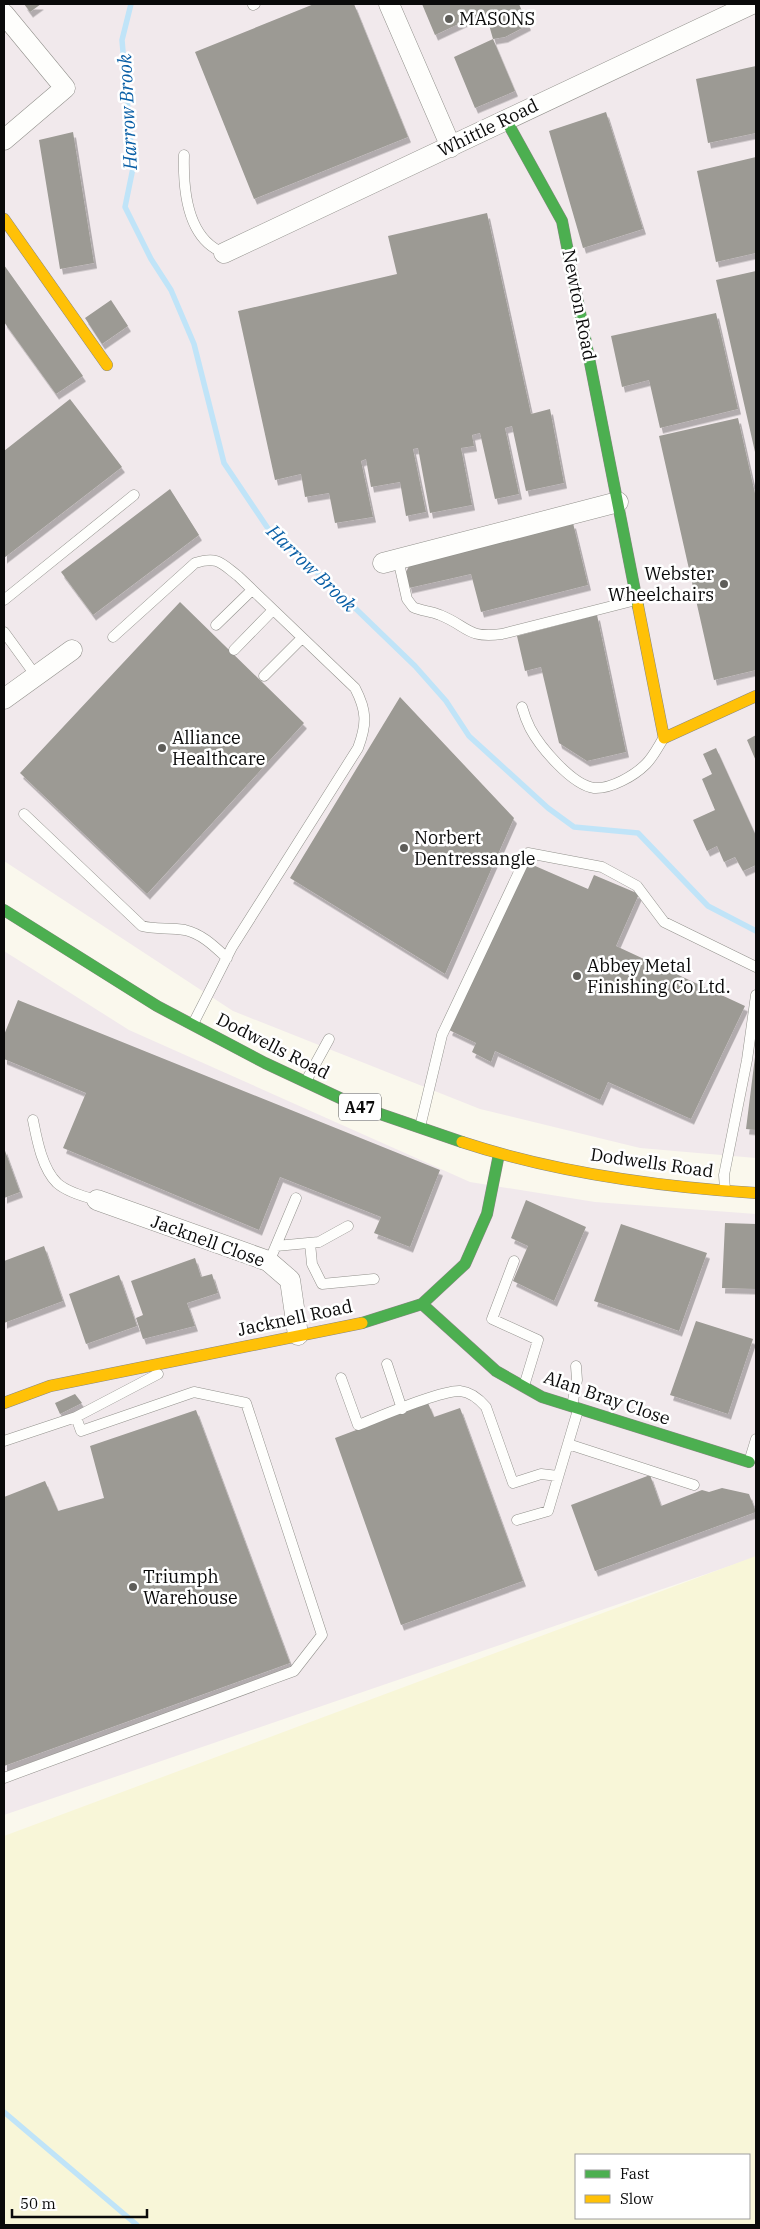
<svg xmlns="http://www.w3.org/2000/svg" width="760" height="2229" font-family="'IBM Plex Serif',serif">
  <defs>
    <filter id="shadow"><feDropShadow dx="3" dy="5.5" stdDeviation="0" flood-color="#0004"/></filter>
  </defs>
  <rect width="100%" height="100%" fill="#faf8ed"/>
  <!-- industrial -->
  <path fill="#f1e9ec" d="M4 4H756V1158L640 1148 480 1109 233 1011 4 861Z
    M4 951 129 1030 470 1182 595 1202 756 1214V1557L4 1815Z"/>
  <!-- farmland -->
  <path fill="#f8f6d8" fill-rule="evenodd" d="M756 1556V2225H4V1836ZM576 2155H749V2218H576Z"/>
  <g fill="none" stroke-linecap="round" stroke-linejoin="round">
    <!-- stream -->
    <path stroke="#c0e4f8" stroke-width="5.5" d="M131 4 122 40 133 168 125 207 151 259 171 290 194 344 224 463 271 533 327 581 415 666 446 701 469 736 548 808 574 827 638 833 708 906 756 931
      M4 2112 137 2225"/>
  </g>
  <!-- building -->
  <path fill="#9c9a94" filter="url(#shadow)" d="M24 4H41L30 12Z
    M314 4H354L408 137 254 199 195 52Z
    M422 4H519L528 25 505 37 493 39 515 91 475 108 454 57 493 39 489 25 482 13 435 35Z
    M756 66V133L708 143 696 79Z
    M606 112 643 229 583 248 549 131Z
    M73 132 94 263 60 269 39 140Z
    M756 157V253L716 262 697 171Z
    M487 213 531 414 550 409 564 483 526 491 512 426 505 428 519 494 495 499 480 433 472 435 474 446 461 448 472 505 430 513 418 448 413 449 426 512 406 516 400 482 371 487 366 459 361 461 373 517 335 523 329 493 305 497 301 474 275 480 238 311 397 274 388 236Z
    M4 265 83 376 56 394 4 322Z
    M756 271V452H755L716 280Z
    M111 300 128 326 102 344 85 318Z
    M716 313 738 409 660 428 649 380 622 387 611 336Z
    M70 399 122 467 4 558V451Z
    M738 418 756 498V670L714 680 659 436Z
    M170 489 199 535 93 615 61 572Z
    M573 523 588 585 481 612 471 574 409 588 406 572 412 560Z
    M180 602 304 723 147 894 20 773Z
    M597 615 626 752 587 761 559 743 541 667 525 671 517 636Z
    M400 697 514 818 445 974 290 878Z
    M756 735V761L747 740Z
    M716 748 756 836V865L743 871 735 857 724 862 717 846 707 851 693 820 715 810 702 779 712 774 703 754Z
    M526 862 588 889 594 875 639 894 616 946 745 1006 691 1119 608 1082 600 1100 495 1051 491 1062 472 1052 476 1043 449 1030Z
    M18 1000 440 1170 410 1247 374 1233 381 1217 280 1177 259 1230 63 1148 86 1093 4 1059V1035Z
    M755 1057H756V1130L746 1129Z
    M4 1148 20 1192 4 1198Z
    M526 1200 586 1227 554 1301 513 1281 528 1246 511 1238Z
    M725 1223 756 1224V1289L722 1288Z
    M621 1224 707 1253 679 1331 594 1301Z
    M44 1246 63 1301 4 1323V1261Z
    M195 1258 201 1277 212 1274 218 1293 187 1303 195 1326 143 1339 136 1318 143 1315 131 1281Z
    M119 1275 137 1326 86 1344 69 1294Z
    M696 1321 753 1339 728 1414 670 1395Z
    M75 1394 82 1403 60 1414 55 1403Z
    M428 1403 434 1417 460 1408 523 1581 401 1625 335 1438Z
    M196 1410 290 1663 4 1766V1497L45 1481 58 1511 104 1498 90 1446Z
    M650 1475 661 1506 702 1490 709 1492 722 1488 749 1494 756 1512 595 1571 571 1505Z"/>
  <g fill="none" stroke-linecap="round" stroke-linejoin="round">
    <!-- lane casing -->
    <g stroke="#92918c" stroke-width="11">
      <path id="lane" d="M253 5 255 4
        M184 155C183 189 187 239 224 253
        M398 559 407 599 413 607C421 611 431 611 440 615 468 626 467 639 502 634L636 600
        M4 600 134 495
        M216 625 252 590
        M4 632 36 676
        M113 637 195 563C218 556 221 563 238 576L355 688C367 711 367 724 358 748L232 947 193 1024
        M234 650 273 610
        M264 676 302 638
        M522 707C524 714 527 722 530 728 540 747 572 785 594 788 611 789 634 776 646 764 653 757 658 747 663 739
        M24 814 142 926C156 930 170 927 185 930 202 934 214 946 227 958
        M306 1081 329 1039
        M33 1120C37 1140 42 1168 57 1183 67 1192 85 1197 97 1200
        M420 1127 442 1035 528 853 602 867 637 886 664 922 756 967
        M725 1190 724 1175 747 1060 756 995
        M310 1243 312 1264 322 1284 374 1279
        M276 1246 319 1242 348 1226
        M514 1261 492 1319 538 1340 524 1386
        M269 1262 296 1198
        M387 1364 402 1409
        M341 1378 358 1425C379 1417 441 1390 460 1391 470 1392 480 1400 486 1407L513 1483 541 1474 558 1476
        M572 1406 577 1380 576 1366
        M4 1441 76 1417 158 1374
        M568 1444 694 1485
        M749 1462 756 1439
        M517 1520 548 1511 578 1410
        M4 1778 294 1671 322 1635 246 1403 194 1392 81 1431 76 1417"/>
    </g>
    <!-- street casing -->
    <g stroke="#92918c" stroke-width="21">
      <path id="street" d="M389 4 451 147
        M4 14 65 88 4 140
        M224 253 752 4
        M383 563 618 502
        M4 699 72 650
        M97 1200 268 1261 290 1280 298 1335"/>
    </g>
    <!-- fast casing -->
    <g stroke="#898883" stroke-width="12">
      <path id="fast" d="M506 120 562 221 638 606
        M4 910 157 1006 265 1063 357 1106 462 1142
        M422 1304 496 1371 542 1397 749 1462
        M362 1323 422 1304 465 1264 487 1214 499 1154"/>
    </g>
    <!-- slow casing -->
    <g stroke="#898883" stroke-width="12">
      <path id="slow" d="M4 219 107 365
        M638 606 664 738 756 696
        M462 1142C553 1172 661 1187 756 1193
        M4 1403 50 1386 362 1323"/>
    </g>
    <!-- lane -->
    <use href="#lane" stroke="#fefefc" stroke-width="10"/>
    <!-- street -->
    <use href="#street" stroke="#fefefc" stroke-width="20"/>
    <!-- fast -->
    <use href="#fast" stroke="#4caf50" stroke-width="11"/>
    <!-- slow -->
    <use href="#slow" stroke="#ffc107" stroke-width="11"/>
  </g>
  <!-- markers -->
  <g fill="#5e5d59" stroke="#fff" stroke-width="2">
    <circle cx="449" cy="19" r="5"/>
    <circle cx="724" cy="584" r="5"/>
    <circle cx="162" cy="748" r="5"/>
    <circle cx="404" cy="848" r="5"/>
    <circle cx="577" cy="976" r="5"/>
    <circle cx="133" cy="1587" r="5"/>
  </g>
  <g text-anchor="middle" stroke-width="5" stroke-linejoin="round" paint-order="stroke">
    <!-- shield labels -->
    <rect fill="#fff" stroke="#545454" stroke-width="1" x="339" y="1093.5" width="42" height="27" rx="4"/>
    <g font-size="16" font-weight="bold" fill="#0a0a0a">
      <text x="360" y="1113">A47</text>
    </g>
    <!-- poi labels -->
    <g font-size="18" fill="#0a0a0a" stroke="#fff" text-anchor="start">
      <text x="459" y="25">MASONS</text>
      <text x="714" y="580" text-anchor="end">Webster<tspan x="714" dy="21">Wheelchairs</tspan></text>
      <text x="172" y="744">Alliance<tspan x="172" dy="21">Healthcare</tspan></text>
      <text x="414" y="844">Norbert<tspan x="414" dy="21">Dentressangle</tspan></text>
      <text x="587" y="972">Abbey Metal<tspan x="587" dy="21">Finishing Co Ltd.</tspan></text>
      <text x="143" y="1583">Triumph<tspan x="143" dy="21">Warehouse</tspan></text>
    </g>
    <!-- street labels -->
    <g font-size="18" fill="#0a0a0a" stroke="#fff">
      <text transform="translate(488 128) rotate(-26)" y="6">Whittle Road</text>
      <text transform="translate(579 305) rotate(79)" y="6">Newton Road</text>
      <text transform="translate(273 1046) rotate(27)" y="6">Dodwells Road</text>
      <text transform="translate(652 1163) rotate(8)" y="6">Dodwells Road</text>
      <text transform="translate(208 1241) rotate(20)" y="6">Jacknell Close</text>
      <text transform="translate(295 1318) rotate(-12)" y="6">Jacknell Road</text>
      <text transform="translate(607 1398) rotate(19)" y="6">Alan Bray Close</text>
    </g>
    <!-- water labels -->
    <g font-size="19" font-style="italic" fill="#0a5fa6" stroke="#fff">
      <text transform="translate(127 112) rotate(-93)" y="7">Harrow Brook</text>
      <text transform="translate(312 568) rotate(44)" y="7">Harrow Brook</text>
    </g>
  </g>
  <!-- border -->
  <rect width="760" height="2229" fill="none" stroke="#0a0a0a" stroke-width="10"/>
  <!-- legend -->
  <rect x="575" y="2154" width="175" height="65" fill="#ffffff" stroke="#9d9d9d"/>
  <rect x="585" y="2170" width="25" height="8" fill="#4caf50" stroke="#9d9d9d"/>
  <text x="620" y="2179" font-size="15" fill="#0a0a0a">Fast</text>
  <rect x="585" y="2195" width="25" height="8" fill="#ffc107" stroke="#9d9d9d"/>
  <text x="620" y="2204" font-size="15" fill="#0a0a0a">Slow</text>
  <!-- scale -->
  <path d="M12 2209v8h135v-8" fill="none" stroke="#0a0a0a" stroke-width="2.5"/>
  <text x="20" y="2209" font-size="15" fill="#0a0a0a" stroke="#ffffff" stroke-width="4" paint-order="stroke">50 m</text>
</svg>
